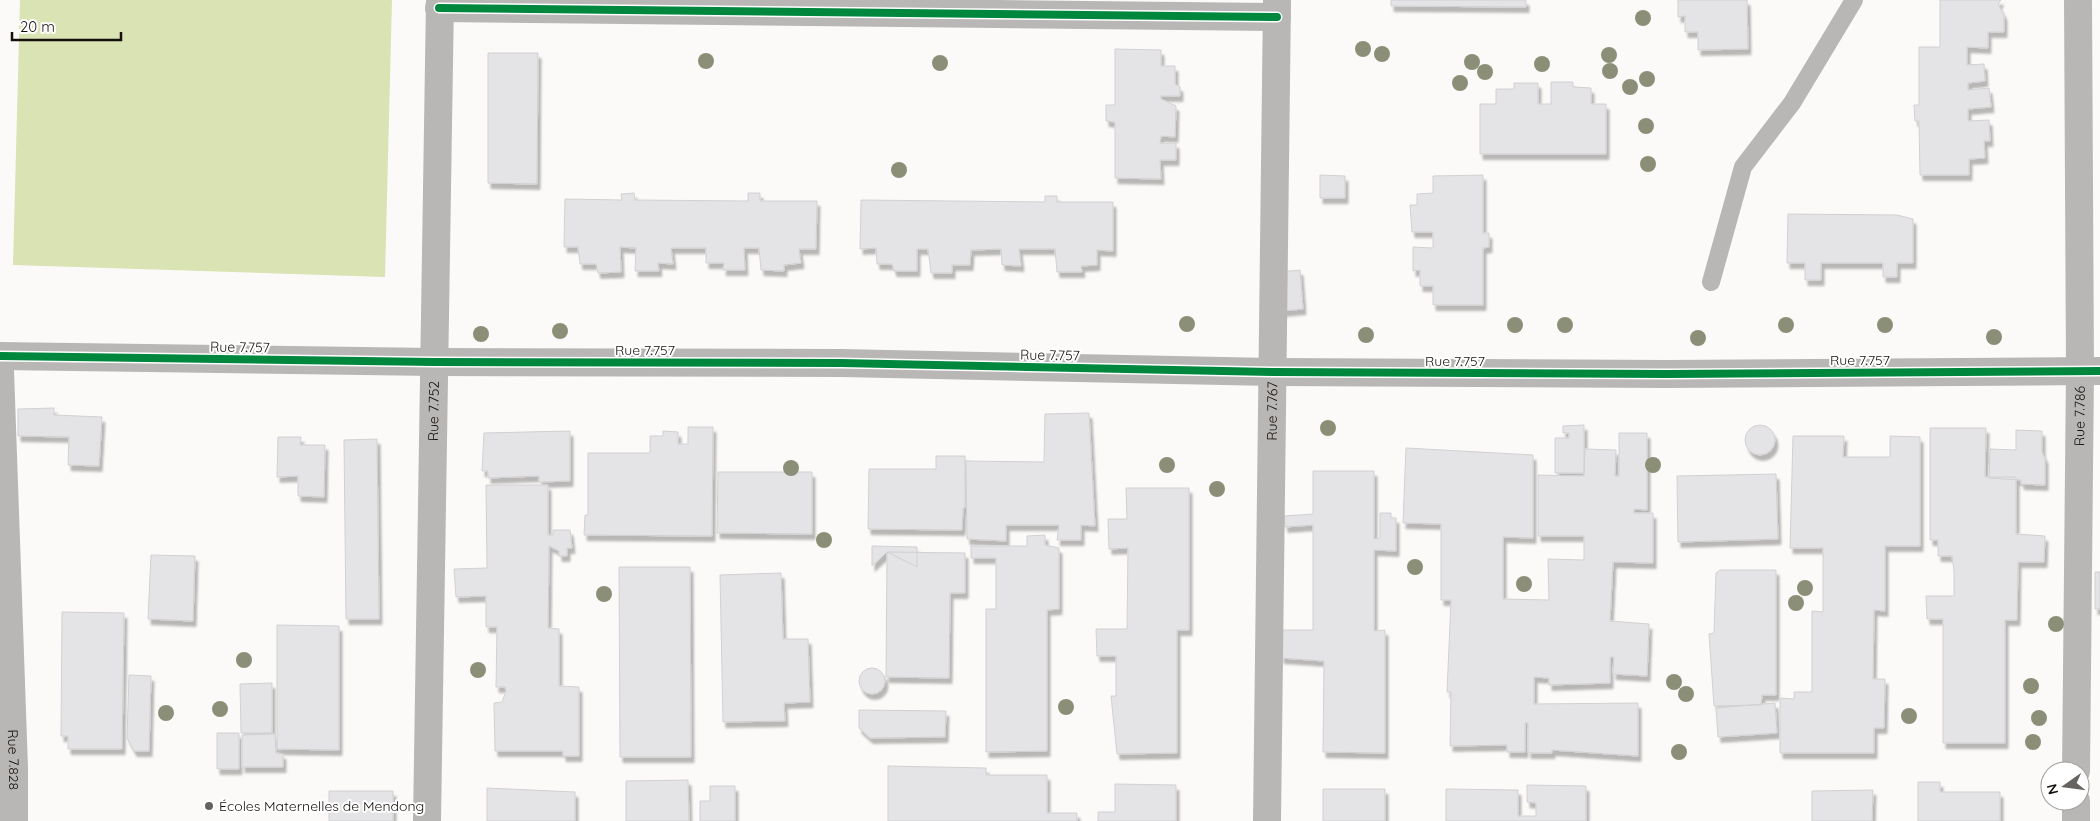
<svg xmlns="http://www.w3.org/2000/svg" width="2100" height="821" font-family="Quicksand,sans-serif">
  <defs>
    <filter id="shadow"><feDropShadow dx="3" dy="5.5" stdDeviation="1" flood-color="#0004"/></filter>
  </defs>
  <rect width="100%" height="100%" fill="#fcfaf8"/>
  <!-- green -->
  <path fill="#dae3b4" d="M20 0H392L385 277 13 265Z"/>
  <!-- building -->
  <path fill="#e4e3e5" stroke="#d1d0d2" filter="url(#shadow)" d="M1391 0H1526V7L1391 6Z
    M1678 0H1747L1748 49 1698 50V32H1685V16L1678 17Z
    M1940 0H2001L1998 4 2004 15V32H1988V48L1967 47V65L1984 64 1985 81 1968 83V90L1989 88 1991 107 1968 109V121L1989 120 1990 141H1984L1985 158 1969 159V175H1920L1919 121H1915L1914 105H1919V47H1940Z
    M1115 49 1161 50V66H1175V84L1180 87V96H1161V99L1176 106 1175 137 1161 136 1160 143H1176V160H1160L1161 179 1115 178V122L1106 121V105H1115Z
    M488 53H538L537 184 488 183Z
    M1551 82H1573V87L1591 88V104H1606V154H1480V104H1496V89H1514V83H1538V104H1551Z
    M1320 175 1345 176V198H1320Z
    M1483 175V233H1489V247L1483 248V305H1433V286H1420V270L1413 271V247L1433 248V232H1412L1410 205H1417V194L1433 193V176Z
    M634 193 635 200 748 201V193H760V201H817L816 249H799L801 263 784 265V271L761 270 759 248H744L745 270H723L724 263H706V248H671L673 264 658 263 659 271H635L636 248 620 247 621 272 598 273 596 264H580L578 247H564L565 199 622 200 621 194Z
    M1045 196H1057V202H1113V251L1097 250V265L1081 266 1082 272H1057L1055 249H1019L1021 266 1002 265 1001 249 971 250 970 265H952V273H931L928 249H917V271H894L892 264H877L876 248 860 249 861 200 1045 202Z
    M1788 214 1897 215 1913 219V263H1897V277H1883V263H1821V280H1805V263H1787Z
    M1300 270 1303 309 1282 311 1279 272Z
    M54 408V415L102 417 99 466 68 465 69 437 18 436V409Z
    M1089 413 1095 526 1081 525V540H1057L1059 525H1006V541L967 539 966 461 1044 462 1045 414Z
    M1745 440a15 15 0 1 1 30 0a15 15 0 1 1-30 0Z
    M1584 425V473H1555V438H1569V433H1563V426Z
    M688 427H713L712 536 584 535 585 515H588V453H650V436H663V431L678 432V444H688Z
    M1930 428H1986L1985 477H2016V534L2045 536 2044 562H2018L2017 620H2005V743H1943V619H1927L1926 596H1954V571L1952 556H1938V540H1930Z
    M2016 430 2042 431V452L2045 459V485L2021 484V480L1989 478 1990 449 2016 450Z
    M570 431V481L539 482V476L488 478V471H482L484 433Z
    M1619 433H1647V510L1634 509V513H1653V563L1613 562 1610 621 1649 624 1647 676 1613 674 1614 657H1610V683L1549 685V678L1534 677V704L1638 703V756L1552 750V753H1528V723H1525V752H1507V745L1450 746 1451 692H1447L1451 600H1441V524L1403 523 1406 448 1533 455V538L1503 537V599L1549 600 1548 559 1584 560V536H1538V475L1584 476 1585 449 1616 450 1615 476H1619Z
    M1793 436H1844L1843 457H1890V436L1920 437V546H1885V611L1874 610 1873 679H1885L1884 728H1874V753H1780V698L1794 699V692H1812V611L1823 612V548H1790Z
    M278 437H301L300 445H325L324 497 298 496V476L277 477Z
    M377 439 379 619H346L344 440Z
    M936 456H965V508H963L962 530 868 529 869 469H936Z
    M1313 471H1374V539L1380 538V513H1391V518H1396V551L1374 550V631L1385 630V753L1323 752 1324 661 1281 658V630H1313V525L1285 527 1284 516 1313 514Z
    M718 472H812V534L717 533Z
    M1776 474 1778 539 1678 542 1677 476Z
    M486 485H548V535H553V530H570L572 548H567V556H559V551L549 546 548 628 559 629V686L579 687V756H563V751H495L494 703 502 702 506 691 505 687H496L497 627H486V596L456 597 454 569 487 568Z
    M1126 488H1189V630H1177V753L1117 754 1111 696H1116V656H1097L1096 629H1127L1128 548 1109 549 1108 519H1127Z
    M1045 535V545L1059 548V609L1047 610V751L986 752V609H996V558H971V546H1027V536Z
    M872 546 917 547V567L887 552 872 566Z
    M887 552 965 553V593H950L949 678 886 677Z
    M151 555 195 556 193 621 148 619Z
    M619 567H690L691 757H620Z
    M1720 570H1776V695H1762L1761 705 1714 706 1709 634 1714 633 1716 573Z
    M2095 572H2100V609H2095Z
    M781 573 783 639H808L810 702 784 703 785 721 723 722 720 575Z
    M62 612 124 613 122 749H68V736H61Z
    M277 625 339 626V750L277 749Z
    M859 681a13 13 0 1 1 26 0a13 13 0 1 1-26 0Z
    M129 675 151 676 149 751H134L127 738Z
    M272 683V733H241L240 684Z
    M1775 703 1777 733 1718 737 1716 708Z
    M859 710 946 711 945 737 870 738 859 728Z
    M217 733H239V769H217Z
    M275 734 276 753 283 754V767H242V735Z
    M888 766 986 768V775H1047V813H1077V821H888Z
    M688 780 689 821H626V781Z
    M1918 782H1940V792H2000V821H1918Z
    M1115 784 1176 785V821H1098V812H1115Z
    M1527 785 1586 786V821H1446V789L1518 790V816H1536V803L1527 802Z
    M710 786H735V821H700V801H710Z
    M487 788 575 792V821H487Z
    M1323 789H1385V821H1323Z
    M1873 790 1872 821H1812V791Z
    M329 791H393V821H329Z"/>
  <g fill="none" stroke-linecap="round" stroke-linejoin="round">
    <!-- lane -->
    <path stroke="#b9b7b5" stroke-width="18" d="M1711 282 1743 167 1792 103 1854 0"/>
    <!-- street -->
    <g stroke="#b9b7b5" stroke-width="28">
      <path d="M439 8 1277 17"/>
      <path d="M0 356 434 362 841 363 1273 372 1667 374 2100 371"/>
      <path id="s1" d="M0 370 14 768V821"/>
      <path id="s2" d="M2076 771 2080 371 2078 0"/>
      <path d="M2076 801V821"/>
      <path id="s3" d="M427 821 440 0"/>
      <path id="s4" d="M1267 821 1277 0"/>
    </g>
    <!-- cycleway casing -->
    <g stroke="#fff" stroke-width="11">
      <path id="cycleway" d="M439 8 1277 17
        M0 356 434 362 841 363 1273 372 1667 374 2100 371"/>
    </g>
    <!-- cycleway -->
    <use href="#cycleway" stroke="#00873e" stroke-width="8"/>
  </g>
  <!-- trees -->
  <g fill="#8c8f77">
    <circle cx="1643" cy="18" r="8"/>
    <circle cx="1363" cy="49" r="8"/>
    <circle cx="1382" cy="54" r="8"/>
    <circle cx="1609" cy="55" r="8"/>
    <circle cx="706" cy="61" r="8"/>
    <circle cx="1472" cy="62" r="8"/>
    <circle cx="940" cy="63" r="8"/>
    <circle cx="1542" cy="64" r="8"/>
    <circle cx="1610" cy="71" r="8"/>
    <circle cx="1485" cy="72" r="8"/>
    <circle cx="1647" cy="79" r="8"/>
    <circle cx="1460" cy="83" r="8"/>
    <circle cx="1630" cy="87" r="8"/>
    <circle cx="1646" cy="126" r="8"/>
    <circle cx="1648" cy="164" r="8"/>
    <circle cx="899" cy="170" r="8"/>
    <circle cx="1187" cy="324" r="8"/>
    <circle cx="1515" cy="325" r="8"/>
    <circle cx="1565" cy="325" r="8"/>
    <circle cx="1786" cy="325" r="8"/>
    <circle cx="1885" cy="325" r="8"/>
    <circle cx="560" cy="331" r="8"/>
    <circle cx="481" cy="334" r="8"/>
    <circle cx="1366" cy="335" r="8"/>
    <circle cx="1994" cy="337" r="8"/>
    <circle cx="1698" cy="338" r="8"/>
    <circle cx="1328" cy="428" r="8"/>
    <circle cx="1167" cy="465" r="8"/>
    <circle cx="1653" cy="465" r="8"/>
    <circle cx="791" cy="468" r="8"/>
    <circle cx="1217" cy="489" r="8"/>
    <circle cx="824" cy="540" r="8"/>
    <circle cx="1415" cy="567" r="8"/>
    <circle cx="1524" cy="584" r="8"/>
    <circle cx="1805" cy="588" r="8"/>
    <circle cx="604" cy="594" r="8"/>
    <circle cx="1796" cy="603" r="8"/>
    <circle cx="2056" cy="624" r="8"/>
    <circle cx="244" cy="660" r="8"/>
    <circle cx="478" cy="670" r="8"/>
    <circle cx="1674" cy="682" r="8"/>
    <circle cx="2031" cy="686" r="8"/>
    <circle cx="1686" cy="694" r="8"/>
    <circle cx="1066" cy="707" r="8"/>
    <circle cx="220" cy="709" r="8"/>
    <circle cx="166" cy="713" r="8"/>
    <circle cx="1909" cy="716" r="8"/>
    <circle cx="2039" cy="718" r="8"/>
    <circle cx="2033" cy="742" r="8"/>
    <circle cx="1679" cy="752" r="8"/>
  </g>
  <!-- markers -->
  <circle fill="#66625f" stroke="#fff" stroke-width="2" cx="209" cy="806" r="5"/>
  <g text-anchor="middle" stroke-width="4" stroke-linejoin="round" paint-order="stroke">
    <!-- street labels -->
    <g font-size="14" fill="#16100c" stroke="#fff">
      <text transform="translate(240 347) rotate(1)" y="5">Rue 7.757</text>
      <text x="645" y="355">Rue 7.757</text>
      <text transform="translate(1050 355) rotate(1)" y="5">Rue 7.757</text>
      <text x="1860" y="365">Rue 7.757</text>
      <text x="1455" y="366">Rue 7.757</text>
      <text dy="5" stroke="none"><textPath href="#s3" startOffset="410">Rue 7.752</textPath></text>
      <text dy="5" stroke="none"><textPath href="#s4" startOffset="410">Rue 7.767</textPath></text>
      <text dy="5" stroke="none"><textPath href="#s2" startOffset="355">Rue 7.786</textPath></text>
      <text dy="5" stroke="none"><textPath href="#s1" startOffset="390">Rue 7.828</textPath></text>
    </g>
    <!-- poi labels -->
    <g font-size="14" fill="#16100c" stroke="#fff" text-anchor="start">
      <text x="219" y="811">Écoles Maternelles de Mendong</text>
    </g>
  </g>
  <!-- north arrow -->
  <g transform="translate(2065 786) rotate(256)"><circle r="24" fill="#ffffff" stroke="#a29f9e"/>
  <path d="M0-4L9 19L0 12L-9 19Z" fill="#66625f"/>
  <text y="-8" font-size="14" font-weight="bold" text-anchor="middle" fill="#16100c">N</text>
  </g>
  <!-- scale -->
  <path d="M12 32v8h109v-8" fill="none" stroke="#16100c" stroke-width="2.5"/>
  <text x="20" y="32" font-size="15" fill="#16100c" stroke="#ffffff" stroke-width="4" paint-order="stroke">20 m</text>
</svg>
